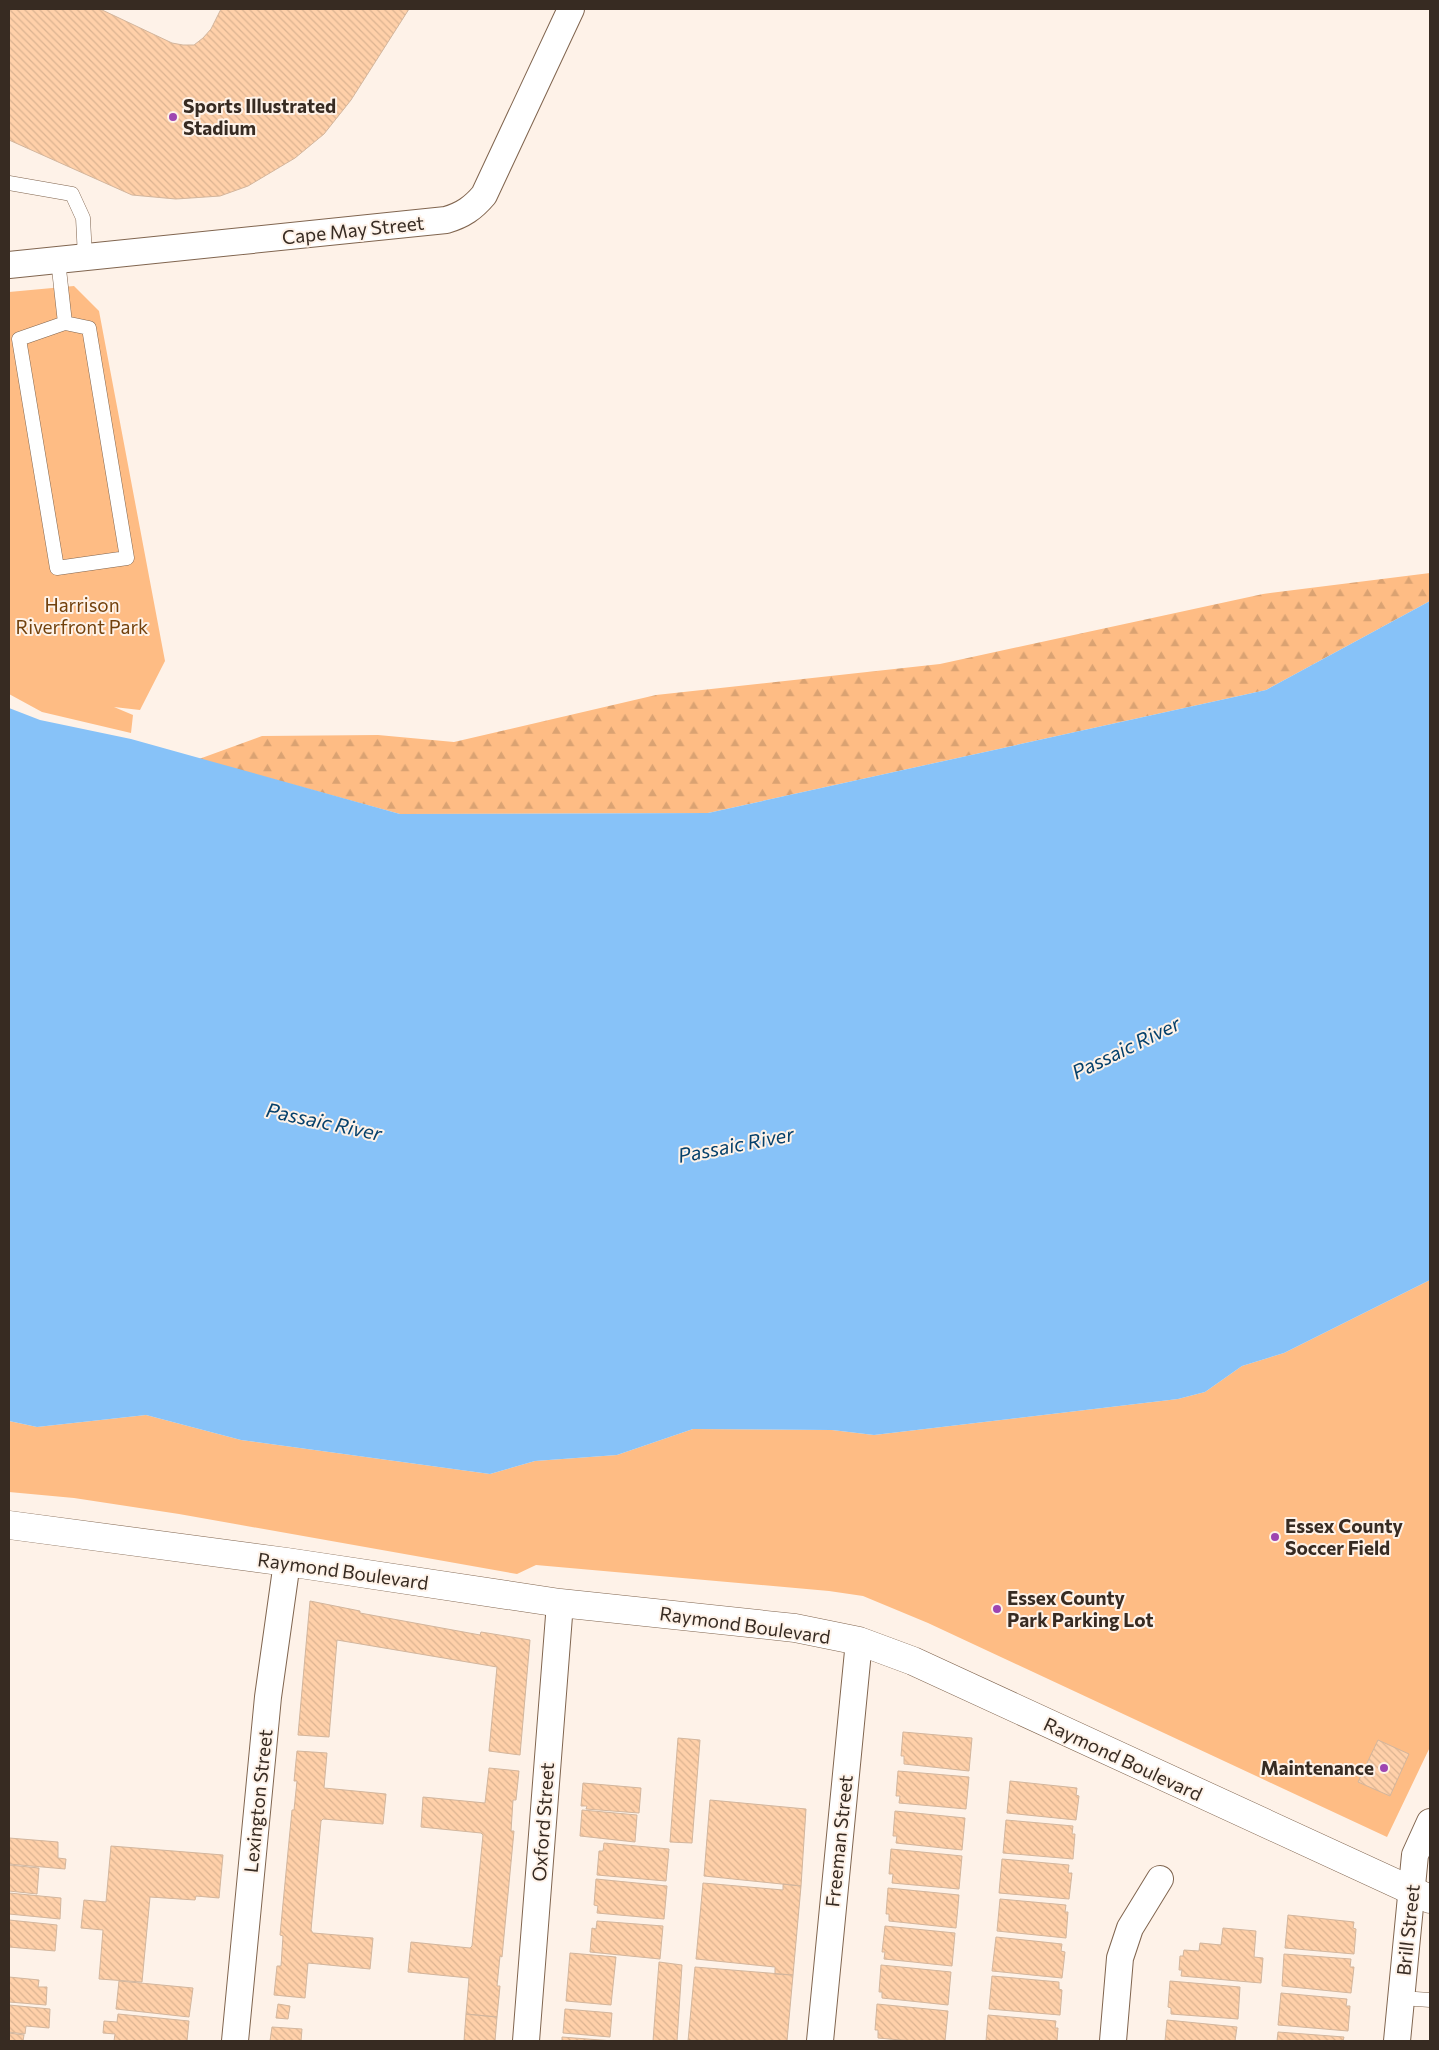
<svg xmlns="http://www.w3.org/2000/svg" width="1439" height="2050" font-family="Commissioner,sans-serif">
  <defs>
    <pattern id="forest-firs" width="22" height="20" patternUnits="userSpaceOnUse" patternTransform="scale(1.25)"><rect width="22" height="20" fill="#febc84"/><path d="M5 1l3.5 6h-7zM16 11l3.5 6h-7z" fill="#daa272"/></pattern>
    <pattern id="building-back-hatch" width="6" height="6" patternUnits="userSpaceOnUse" patternTransform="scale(1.25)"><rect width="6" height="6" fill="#ffd0a9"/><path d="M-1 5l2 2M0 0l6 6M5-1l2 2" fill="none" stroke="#dbb391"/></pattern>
  </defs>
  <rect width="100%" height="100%" fill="#fef2e8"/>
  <!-- green -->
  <path fill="#febc84" d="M74 286 99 311 165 661 140 710 114 707 133 715 131 733 42 712 9 694V292Z
    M1430 1280V1747L1387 1837 928 1623 863 1596 829 1591 536 1565 517 1574 179 1514 74 1498 9 1492V1421L37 1427 146 1415 241 1440 490 1474 535 1461 617 1455 693 1429 832 1430 874 1435 1178 1399 1205 1392 1242 1366 1284 1353Z"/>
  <!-- forest -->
  <path fill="url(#forest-firs)" d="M1430 573V601L1266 690 708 813 400 814 199 759 262 736 378 735 454 742 656 695 940 664 1263 594Z"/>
  <!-- water -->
  <path fill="#87c2f8" d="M1430 601V1280L1284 1353 1242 1366 1205 1392 1178 1399 874 1435 832 1430 693 1429 617 1455 535 1461 490 1474 241 1440 146 1415 37 1427 9 1421V708L40 720 131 739 400 814 708 813 1266 690Z"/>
  <!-- building -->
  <path fill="url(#building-back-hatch)" stroke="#d3b69d" d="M9 9H100L172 43 183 45H194L203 38 211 29 221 9H409L351 100 324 134 295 158 248 186 220 196 176 199 132 195 9 140Z
    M310 1601 360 1611V1613L480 1635 481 1632 530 1640 520 1755 489 1751 497 1667 337 1640 329 1737 298 1735Z
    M903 1732 972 1738 969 1771 904 1764V1756H901Z
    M678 1738 700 1740 692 1843 670 1842Z
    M1378 1740 1409 1754 1390 1796 1358 1782Z
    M297 1751 327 1753 324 1788 386 1794 383 1824 323 1819 321 1821 311 1930 313 1933 373 1938 370 1969 308 1963 305 1998 274 1995 277 1966H281L283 1936 280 1935 292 1810H294L297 1781H294Z
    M489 1768 519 1771 516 1800H513L511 1831H514L502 1957 500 1956 497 1986H500L497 2017 466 2014 469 1978 408 1972 411 1942 470 1948 472 1946 483 1835 481 1833 421 1827 423 1797 485 1803Z
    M898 1771 969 1777 966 1809 899 1803 900 1796H896Z
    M1010 1781 1077 1788 1076 1795 1079 1796 1076 1820 1007 1813Z
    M583 1783 641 1788 639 1813 586 1809 587 1806H581Z
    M710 1800 806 1809 801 1886 704 1876Z
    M582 1810 637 1815 635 1842 580 1836Z
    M895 1811 965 1818 962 1850 896 1843 897 1836H893Z
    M1006 1820 1073 1826 1072 1834H1075L1073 1859 1003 1853Z
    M9 1838 58 1842V1858L66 1859 65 1869 9 1864Z
    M604 1843 669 1849 666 1881 597 1875 599 1851H603Z
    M111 1846 223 1855 219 1898 196 1896 195 1900 150 1897 142 1982 99 1979 103 1930 81 1928 84 1900 106 1902Z
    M891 1849 962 1856 959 1889 892 1883 893 1874H889Z
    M1002 1859 1069 1865 1068 1873H1072L1069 1899 999 1893Z
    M9 1865 39 1868 37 1894 9 1891Z
    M596 1879 667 1886 664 1919 597 1913 598 1906 594 1905Z
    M703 1883 783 1890V1884L801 1886 793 1975 775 1974V1967L696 1959Z
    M888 1888 959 1895 956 1928 889 1921V1914H886Z
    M9 1893 61 1898 60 1919 9 1914Z
    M1000 1899 1066 1905 1065 1912H1068L1066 1938 997 1931Z
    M1288 1915 1354 1922 1353 1928 1356 1929 1354 1954 1285 1948Z
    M9 1920 57 1925 55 1951 9 1947Z
    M597 1921 663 1926 660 1959 590 1952 592 1928 596 1929Z
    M885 1926 955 1933 952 1966 884 1959 885 1952H882Z
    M1223 1928 1256 1931 1254 1957 1263 1958 1261 1983 1181 1976 1182 1970H1179L1180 1956H1183L1184 1950 1199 1951 1200 1943 1221 1945Z
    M996 1937 1062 1944 1061 1951 1065 1952 1062 1978 992 1971Z
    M570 1953 616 1957 611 2005 566 2001Z
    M1284 1954 1351 1959 1350 1967H1354L1351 1993 1282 1986Z
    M659 1962 682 1965 677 2041H653Z
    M881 1965 951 1972 948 2005 882 1998V1992H879Z
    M695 1967 793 1975 787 2041H688Z
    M992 1976 1059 1982V1989L1062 1990 1060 2015 989 2009Z
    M9 1977 39 1980 38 1987H47L46 2005 9 2002Z
    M119 1981 193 1988 189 2017 116 2009Z
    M1170 1981 1240 1987 1238 2019 1171 2014V2008L1168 2007Z
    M1281 1993 1347 1999 1346 2006H1350L1348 2031 1278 2025Z
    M278 2004 290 2006 288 2019 276 2018Z
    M877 2004 948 2011 945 2041H912L878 2038V2030H875Z
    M9 2005 50 2009 49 2028 26 2026 25 2034 9 2032Z
    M565 2009 612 2013 610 2037 563 2033Z
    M118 2014 189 2021 187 2041H114L115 2034 103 2033 104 2021 117 2022Z
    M466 2014 497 2017 495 2041H464Z
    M988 2015 1056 2021 1055 2028H1058L1057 2041H986Z
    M1167 2020 1237 2027 1235 2041H1165Z
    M272 2027 302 2029 301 2041H270Z
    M1278 2032 1344 2037 1343 2041H1277Z
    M9 2033 24 2035 23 2041H9Z
    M562 2037 613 2041H562Z"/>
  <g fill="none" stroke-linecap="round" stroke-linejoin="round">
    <!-- service casing -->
    <g stroke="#80654f" stroke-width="15">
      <path id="service" d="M9 183 72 194 83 218 85 257
        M58 260 65 323
        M65 323 89 328 127 558 57 568 19 339Z
        M1401 1998 1430 2000"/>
    </g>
    <!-- minor casing -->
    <g stroke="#80654f" stroke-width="28">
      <path id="minor" d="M9 265 446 220C463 215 473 208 484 195L571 9
        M235 2041 268 1697 287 1562
        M526 2041 560 1603
        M820 2041 859 1641
        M1113 2041 1120 1958 1130 1928 1160 1879
        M1397 2041 1415 1855 1430 1822"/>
    </g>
    <!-- primary casing -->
    <g stroke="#80654f" stroke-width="29">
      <path id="primary" d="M9 1525 287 1562 560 1603 795 1628 859 1641 913 1661 1430 1899"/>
    </g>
    <!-- service -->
    <use href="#service" stroke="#fff" stroke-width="14"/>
    <!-- minor -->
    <use href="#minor" stroke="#fff" stroke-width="26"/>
    <!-- primary -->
    <use href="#primary" stroke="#fff" stroke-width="28"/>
  </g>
  <!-- markers -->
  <g fill="#9e45b1" stroke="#fef2e8" stroke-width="2">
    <circle cx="173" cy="117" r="5"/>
    <circle cx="1275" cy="1537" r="5"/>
    <circle cx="997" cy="1609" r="5"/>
    <circle cx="1384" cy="1768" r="5"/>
  </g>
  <g text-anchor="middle" stroke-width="4" stroke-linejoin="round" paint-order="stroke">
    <!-- poi labels -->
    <g font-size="19" font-weight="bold" fill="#372b22" stroke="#fef2e8" text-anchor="start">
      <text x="183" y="113">Sports Illustrated<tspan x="183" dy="22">Stadium</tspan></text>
      <text x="1285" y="1533">Essex County<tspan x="1285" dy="22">Soccer Field</tspan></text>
      <text x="1007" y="1605">Essex County<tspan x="1007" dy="22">Park Parking Lot</tspan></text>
      <text x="1374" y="1775" text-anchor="end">Maintenance</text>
    </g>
    <!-- street labels -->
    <g font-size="19" fill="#372b22" stroke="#fef2e8">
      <text transform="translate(353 230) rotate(-6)" y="7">Cape May Street</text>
      <text transform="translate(343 1571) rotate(8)" y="7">Raymond Boulevard</text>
      <text transform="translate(745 1625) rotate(8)" y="7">Raymond Boulevard</text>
      <text transform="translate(1123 1759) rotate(25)" y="7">Raymond Boulevard</text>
      <text transform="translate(258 1801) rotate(-84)" y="7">Lexington Street</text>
      <text transform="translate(543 1822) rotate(-86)" y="7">Oxford Street</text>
      <text transform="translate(839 1841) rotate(-84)" y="7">Freeman Street</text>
      <text transform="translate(1408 1930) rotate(-84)" y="7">Brill Street</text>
    </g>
    <!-- park labels -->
    <g font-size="19" fill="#72410d" stroke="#fef2e8">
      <text x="82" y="612">Harrison<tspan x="82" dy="22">Riverfront Park</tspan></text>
    </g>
    <!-- water labels -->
    <g font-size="20" font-style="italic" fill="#05406b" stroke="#fef2e8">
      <text transform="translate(1126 1048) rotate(-26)" y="7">Passaic River</text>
      <text transform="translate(324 1122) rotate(12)" y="7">Passaic River</text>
      <text transform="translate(736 1145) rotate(-11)" y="7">Passaic River</text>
    </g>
  </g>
  <!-- border -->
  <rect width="1439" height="2050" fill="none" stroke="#372b22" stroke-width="20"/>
</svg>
